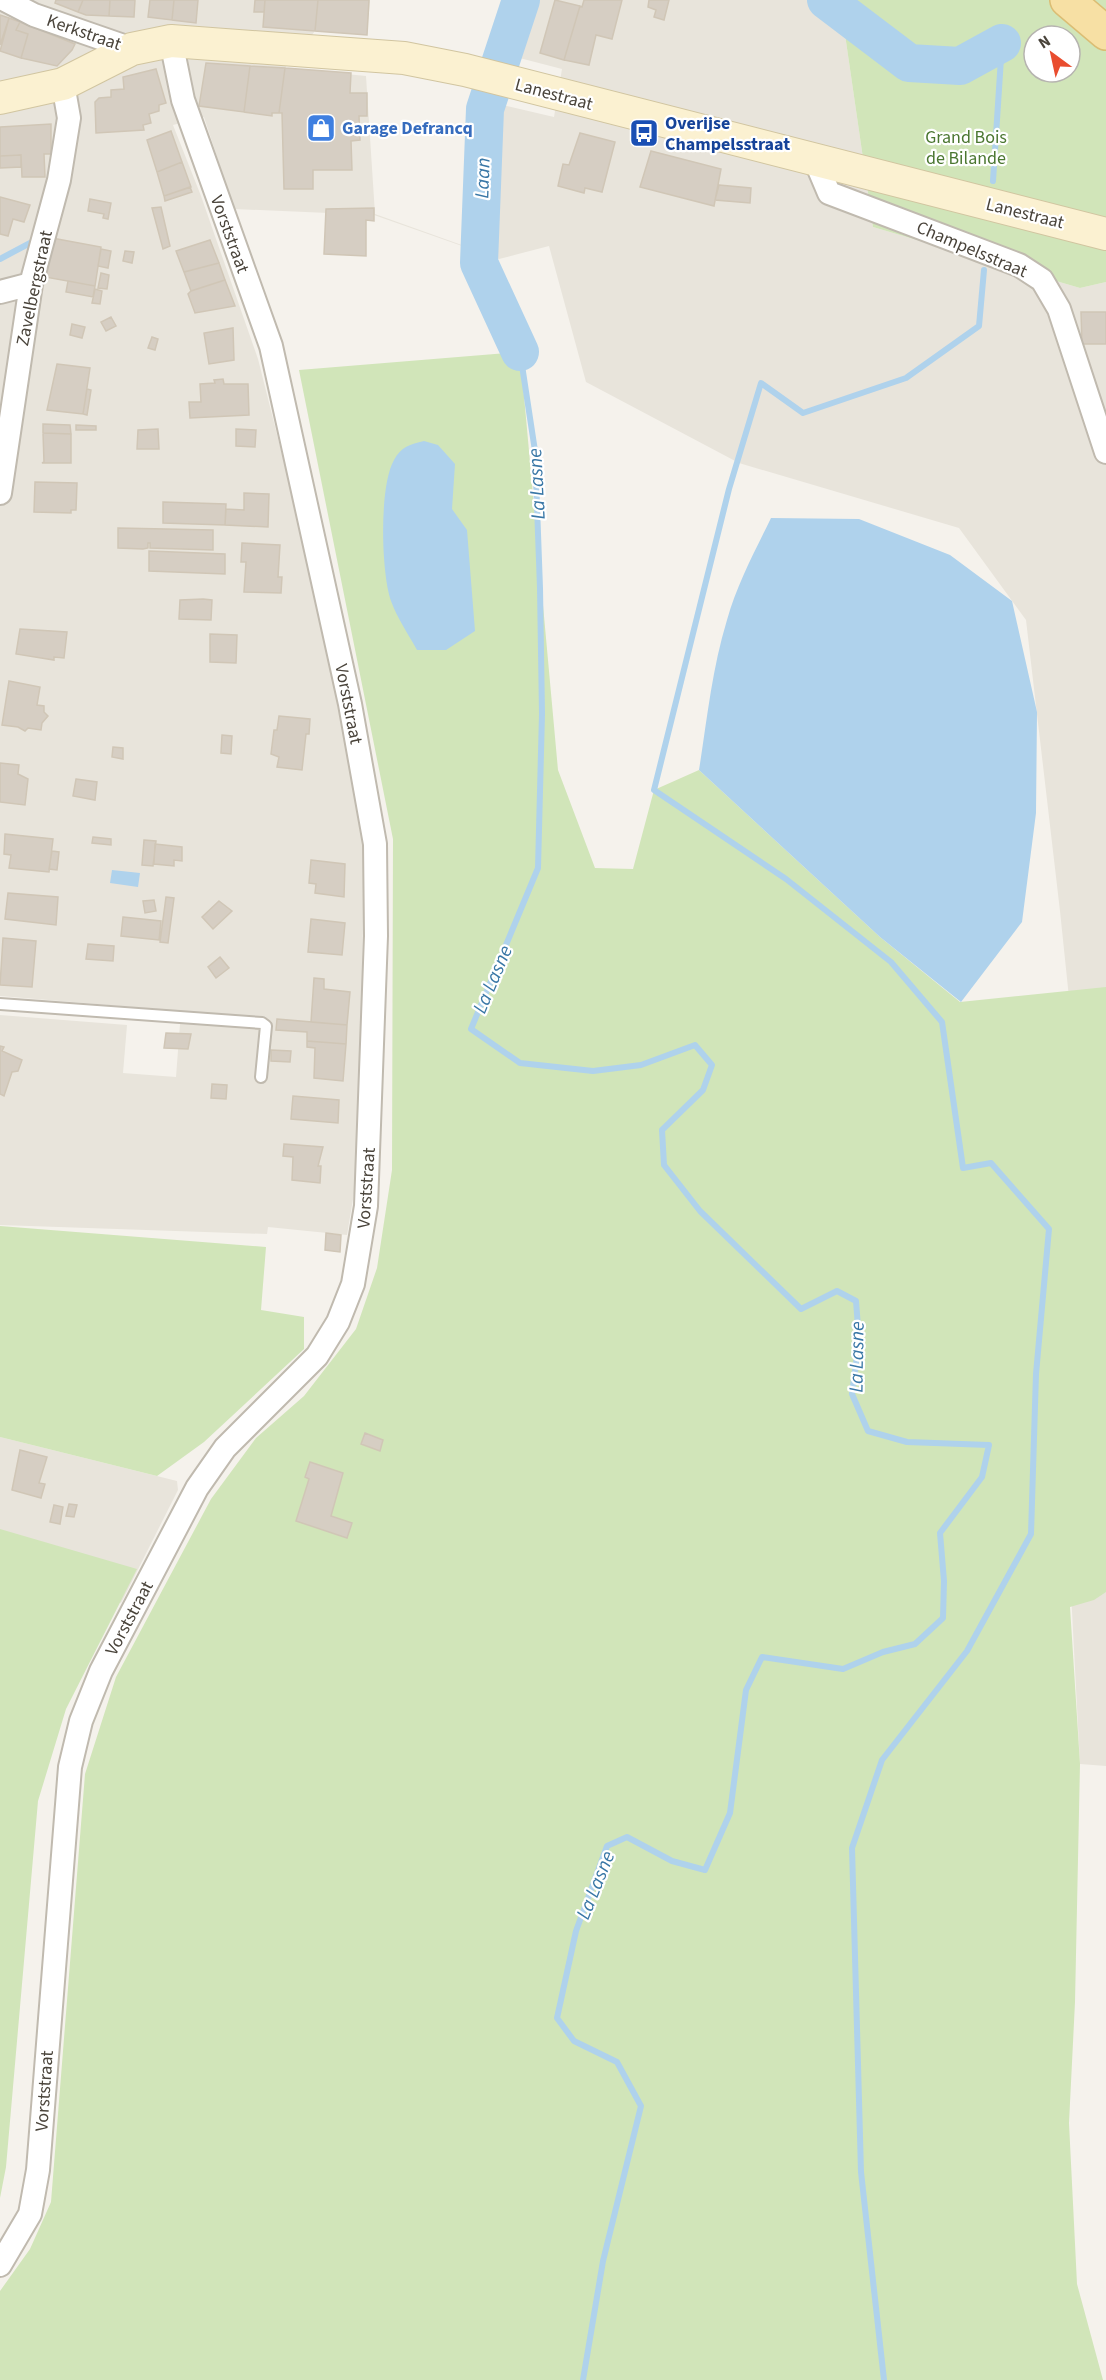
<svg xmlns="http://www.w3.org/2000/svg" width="1106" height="2380" font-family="'Source Sans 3',sans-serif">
  <rect width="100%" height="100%" fill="#f5f2ec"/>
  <!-- residential -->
  <path fill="#e8e4db" d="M0 0H370L367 35 315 31 285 68 366 76 375 214 498 258 488 198 498 104 554 117 562 69 508 55 526 0H840L873 227 1080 288 1106 282V1354L1060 911 1026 620 959 528 739 463 586 382 549 246 499 259 374 215 234 209 204 117 173 125 201 196 258 359 337 673 364 845 361 1075 354 1193 347 1235 268 1227 267 1234 0 1225V1015L127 1025 123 1073 176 1077 181 1011 0 996Z
    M1106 1365V1766L1080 1764 1070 1573Z
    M0 1437 177 1481 178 1490 121 1603 0 1568Z"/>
  <!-- green -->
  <path fill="#d1e5b9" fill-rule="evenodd" d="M840 0H1106V282L1080 288 873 227ZM1034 36H1070V72H1034Z
    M520 352 558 770 595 868 633 869 654 790 699 770 880 937 960 1002 1106 987V1592L1094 1600 1070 1607 1080 1764 1075 2002 1069 2123 1077 2284 1103 2380H0V2291L30 2249 51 2202 85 1774 116 1677 211 1499 256 1438 304 1396 356 1329 377 1268 392 1170 393 839 299 370Z
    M0 1226 266 1247 261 1310 304 1317V1349L204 1442 157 1476 0 1437Z
    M0 1529 137 1569 66 1709 38 1801 6 2167 0 2198Z"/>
  <!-- water -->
  <path fill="#afd2ec" d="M424 441 438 445 455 464 452 509 467 530 475 631 446 650H417C409 635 397 618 391 601 381 572 379 486 394 460 401 447 410 444 424 441Z
    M771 518 859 519 950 555 1012 601 1037 712 1036 813 1022 922 961 1002 880 937 699 770C707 720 712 669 727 620 737 584 755 551 771 518Z
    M112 870 140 873 138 887 110 883Z"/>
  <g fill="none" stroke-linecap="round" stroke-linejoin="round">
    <!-- stream -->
    <path stroke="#afd2ec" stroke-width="6" d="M993 181 1002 43
      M0 259 32 242
      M520 352 535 451 540 588 542 714 538 868 471 1029 520 1063 593 1071 641 1065 695 1045 712 1065 703 1090 662 1130 664 1165 700 1211 801 1309 837 1291 856 1301 859 1340 852 1394 868 1431 907 1442 989 1445 982 1477 940 1533 944 1581 943 1618 915 1644 883 1652 843 1669 762 1657 746 1690 730 1813 705 1870 672 1861 627 1837 607 1846 576 1931 557 2018 574 2041 617 2062 641 2106 603 2261 583 2380
      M884 2380 861 2172 852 1848 882 1760 967 1651 1031 1534 1036 1374 1049 1229 991 1163 963 1168 942 1022 891 962 786 879 654 790 729 489 761 383 803 413 906 378 979 326 984 270"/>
    <!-- river -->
    <path stroke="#afd2ec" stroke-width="38" d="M826 0 909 63 960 66 1002 43
      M520 352 479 263 485 109 521 0"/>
  </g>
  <!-- building -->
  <path fill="#d6cec3" stroke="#d0c6b6" stroke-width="1.5" d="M56 0H83L78 12 55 3Z
    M83 0H110L109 16 86 15 78 12Z
    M110 0H135L134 17 109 16Z
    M150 0H174L172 20 148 17Z
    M174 0H198L196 23 172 20Z
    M255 0H265L264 12H254Z
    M265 0H318L315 31 263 27Z
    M318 0H369L367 35 315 31Z
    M555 0 580 6 564 60 540 53Z
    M584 0H622L612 39 596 35 589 65 564 60 580 6 582 7Z
    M649 0H669L664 20 654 17 656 10 648 7Z
    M0 15 9 18 0 45Z
    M9 18 20 22 16 30 28 34 21 58 0 51Z
    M20 22 75 44 72 50 57 66 21 58 28 34 16 30Z
    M206 63 250 66 244 112 199 106Z
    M250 66 285 68 279 113H272V116L244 112Z
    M285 68 351 73 350 93H367V116H359L360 140 351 141 352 170H313V189H284L282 113H279Z
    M156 69 166 103 159 105V111L149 114 151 123 143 125 144 130 96 133 95 102 99 98 111 97V90L124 89 123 77Z
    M51 124V154H44L45 177H22L21 155 0 156V127Z
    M171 131 182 162 157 172 147 140Z
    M580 133 615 142 602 192 585 188 584 193 558 186 563 164 569 165Z
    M651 151 721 169 714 206 640 187Z
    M21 155V167L0 168V156Z
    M182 162 191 187 164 196 157 172Z
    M719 185 751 188 750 203 715 200Z
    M190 187 192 192 165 201 164 196Z
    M0 197 30 205 24 222 13 219 8 236 0 234Z
    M90 199 111 203 108 219 103 218 104 214 88 211Z
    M161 207 170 246 163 249 152 208Z
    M374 208V221L366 220V256L324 254 326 209Z
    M52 238 101 247 95 286 45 277Z
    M210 240 219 263 184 272 176 251Z
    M101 249 111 251 108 268 98 266Z
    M125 251 134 252 132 263 123 261Z
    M219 263 225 280 191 291 184 272Z
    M101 273 109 275 107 289 98 288Z
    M225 280 235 306 195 313 188 294 191 291Z
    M68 281 95 286 93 297 66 292Z
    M95 289 102 291 100 304 92 303Z
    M1081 312H1106V344H1082Z
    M111 317 116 326 106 331 101 322Z
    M72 324 85 327 82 338 70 335Z
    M233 328 234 360 209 364 204 333Z
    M152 337 158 339 155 350 148 348Z
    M57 364 90 368 83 414 47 410Z
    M223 379 224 384H248L249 415 190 418 189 402H201L200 384 215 383 214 380Z
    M87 389 91 390 87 415 83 414Z
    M43 424 70 425 71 434 43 433Z
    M76 425 96 426V430H76Z
    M158 429 159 449H137L138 430Z
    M236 429 256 430 255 447 236 446Z
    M43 433 71 434V463H42L44 462Z
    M35 482 77 483 76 510H71V513L34 512Z
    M244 493 269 494 268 527 225 525 226 509 244 510Z
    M163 502 226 504 225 525 163 523Z
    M118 528 213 530V550L150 548V543H148V548L143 549 118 548Z
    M242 543 280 545 278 577H282L281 593 244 592 246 562H241Z
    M149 551 225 554V574L149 571Z
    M203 599 212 600 211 620 179 619 180 600Z
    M20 629 67 632 64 658 54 657V660L16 654Z
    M210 634 237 635 236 663 210 662Z
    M9 681 40 687 37 705 44 706V712L48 716 42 723 41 730 28 728 25 731 18 727 2 725Z
    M279 716 310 719 309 734H306L302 770 277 767 279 757 271 754 274 730H277Z
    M222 735 232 736 231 754 221 753Z
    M113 747 123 748V759L112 757Z
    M0 763 19 765 18 774 28 779 25 805 0 802Z
    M76 779 97 782 95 800 73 796Z
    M5 834 53 839 49 872 9 868 11 855 4 854Z
    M93 837 111 839V845L92 843Z
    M144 840 156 841 153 866 142 865Z
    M155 844 182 847V861L174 860V866L154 864Z
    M52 851 59 852 57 870 49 869Z
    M311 860 345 864 344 897 315 893 316 884 309 883Z
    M8 893 58 897 56 925 5 919Z
    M166 897 174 898 168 943 160 942Z
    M154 900 156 911 145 913 143 901Z
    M219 901 232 911 213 929 202 917Z
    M123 917 161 921 159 940 121 936Z
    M311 919 345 923 342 955 308 952Z
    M3 938 36 941 32 987 0 985Z
    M88 944 114 946 113 961 86 959Z
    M220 957 229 968 216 978 208 967Z
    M314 978 324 979V989L350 992 347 1025 311 1022Z
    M277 1019 347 1025 346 1044 307 1041V1032L276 1030Z
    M166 1033 191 1034 188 1049 164 1048Z
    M307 1041 346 1044 343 1081 314 1078 315 1048 307 1047Z
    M0 1046 4 1047 2 1051 22 1060 18 1071 12 1072 4 1096 0 1094Z
    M271 1050 291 1051 290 1062 271 1061Z
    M212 1084 227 1085 226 1099 211 1098Z
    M293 1096 339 1100 338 1123 291 1119Z
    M284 1144 323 1147 318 1166H321L320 1183 292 1180 293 1157 283 1156Z
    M326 1233 341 1235 340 1252 325 1250Z
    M365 1433 383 1440 380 1451 361 1444Z
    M20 1450 47 1457 39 1483 45 1484 41 1498 12 1490Z
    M310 1462 343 1473 331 1516 352 1523 347 1538 296 1521 309 1479 305 1477Z
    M69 1504 77 1505 74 1517 66 1516Z
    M54 1505 63 1507 60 1524 50 1522Z"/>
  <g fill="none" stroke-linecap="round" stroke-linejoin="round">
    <!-- lane casing -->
    <g stroke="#c0baaf" stroke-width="14">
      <path id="lane" d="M0 1004 262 1023 266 1026 261 1077"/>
    </g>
    <!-- street casing -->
    <g stroke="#c0baaf" stroke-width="26">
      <path id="street" d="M5 0 34 15 132 49
        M815 160 829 193 1019 265 1042 280 1059 309 1106 452
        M0 292 31 284
        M0 493 31 284 59 180 69 118 63 84
        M0 2265 30 2214 38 2170 70 1767 81 1721 101 1671 197 1488 225 1448 317 1356 338 1322 353 1284 366 1206 376 936 375 844 350 704 271 346 183 100 171 41"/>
    </g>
    <!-- secondary casing -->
    <g stroke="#d1c5a0" stroke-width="34">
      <path id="secondary" d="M0 98 63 84 132 49 171 41 404 58 465 70 1106 234"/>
    </g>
    <!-- primary casing -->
    <g stroke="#dbbd74" stroke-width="36">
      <path id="primary" d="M1067 0 1106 33"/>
    </g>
    <!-- lane -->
    <use href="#lane" stroke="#fff" stroke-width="10"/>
    <!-- street -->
    <use href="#street" stroke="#fff" stroke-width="22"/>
    <!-- secondary -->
    <use href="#secondary" stroke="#fbf1d1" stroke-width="32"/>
    <!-- primary -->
    <use href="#primary" stroke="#f7e0a4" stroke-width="33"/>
  </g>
  <!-- icons -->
  <defs>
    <g id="shop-square" transform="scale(1.5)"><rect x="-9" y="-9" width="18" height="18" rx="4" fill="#3f7fe0" stroke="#fff"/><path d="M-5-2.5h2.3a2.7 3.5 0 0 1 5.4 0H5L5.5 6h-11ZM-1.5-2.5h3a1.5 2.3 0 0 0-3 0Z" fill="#fff"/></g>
    <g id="bus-square" transform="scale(1.5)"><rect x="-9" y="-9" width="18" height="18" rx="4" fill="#1a4fb4" stroke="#fff"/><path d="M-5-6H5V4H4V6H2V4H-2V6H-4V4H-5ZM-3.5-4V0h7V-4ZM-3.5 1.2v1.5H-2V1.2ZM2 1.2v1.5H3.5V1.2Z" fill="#fff"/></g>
  </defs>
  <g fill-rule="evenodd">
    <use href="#shop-square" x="321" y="128"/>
    <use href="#bus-square" x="644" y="133"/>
  </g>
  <g text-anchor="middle" stroke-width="4.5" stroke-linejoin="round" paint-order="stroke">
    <!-- street labels -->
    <g font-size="18" fill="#49433a" stroke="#fff">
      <text transform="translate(84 32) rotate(19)" y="6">Kerkstraat</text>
      <text transform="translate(554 94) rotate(15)" y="6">Lanestraat</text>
      <text transform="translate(1025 213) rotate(14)" y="6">Lanestraat</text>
      <text transform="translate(230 234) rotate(70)" y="6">Vorststraat</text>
      <text transform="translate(972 249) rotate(23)" y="6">Champelsstraat</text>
      <text transform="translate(34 288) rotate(-78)" y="6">Zavelbergstraat</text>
      <text transform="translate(349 704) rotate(79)" y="6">Vorststraat</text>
      <text transform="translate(366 1188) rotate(-86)" y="6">Vorststraat</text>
      <text transform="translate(129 1618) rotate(-62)" y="6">Vorststraat</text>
      <text transform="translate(44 2091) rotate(-86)" y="6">Vorststraat</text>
    </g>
    <!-- transit labels -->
    <g font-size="18" font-weight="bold" fill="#164399" stroke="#fff" text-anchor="start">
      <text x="665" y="129">Overijse<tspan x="665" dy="21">Champelsstraat</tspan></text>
    </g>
    <!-- shop labels -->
    <g font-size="18" font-weight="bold" fill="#366cbe" stroke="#fff" text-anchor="start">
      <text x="342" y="134">Garage Defrancq</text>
    </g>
    <!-- park labels -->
    <g font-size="18" fill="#4b7731" stroke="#fff">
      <text x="966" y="143">Grand Bois<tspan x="966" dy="21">de Bilande</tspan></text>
    </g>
    <!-- water labels -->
    <g font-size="20" font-style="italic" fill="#3977a6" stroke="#fff">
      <text transform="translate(482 178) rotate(-88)" y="7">Laan</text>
      <text transform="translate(536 484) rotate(-93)" y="7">La Lasne</text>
      <text transform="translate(492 979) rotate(-67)" y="7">La Lasne</text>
      <text transform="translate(856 1357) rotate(-89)" y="7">La Lasne</text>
      <text transform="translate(595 1885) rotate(-68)" y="7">La Lasne</text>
    </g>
  </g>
  <!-- north arrow -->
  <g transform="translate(1052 54) rotate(327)"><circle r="28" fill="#ffffff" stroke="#b6b4b0" stroke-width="1.5"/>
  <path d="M0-4.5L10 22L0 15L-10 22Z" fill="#e94d2f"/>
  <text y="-9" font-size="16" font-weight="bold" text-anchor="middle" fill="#49433a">N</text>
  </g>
</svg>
